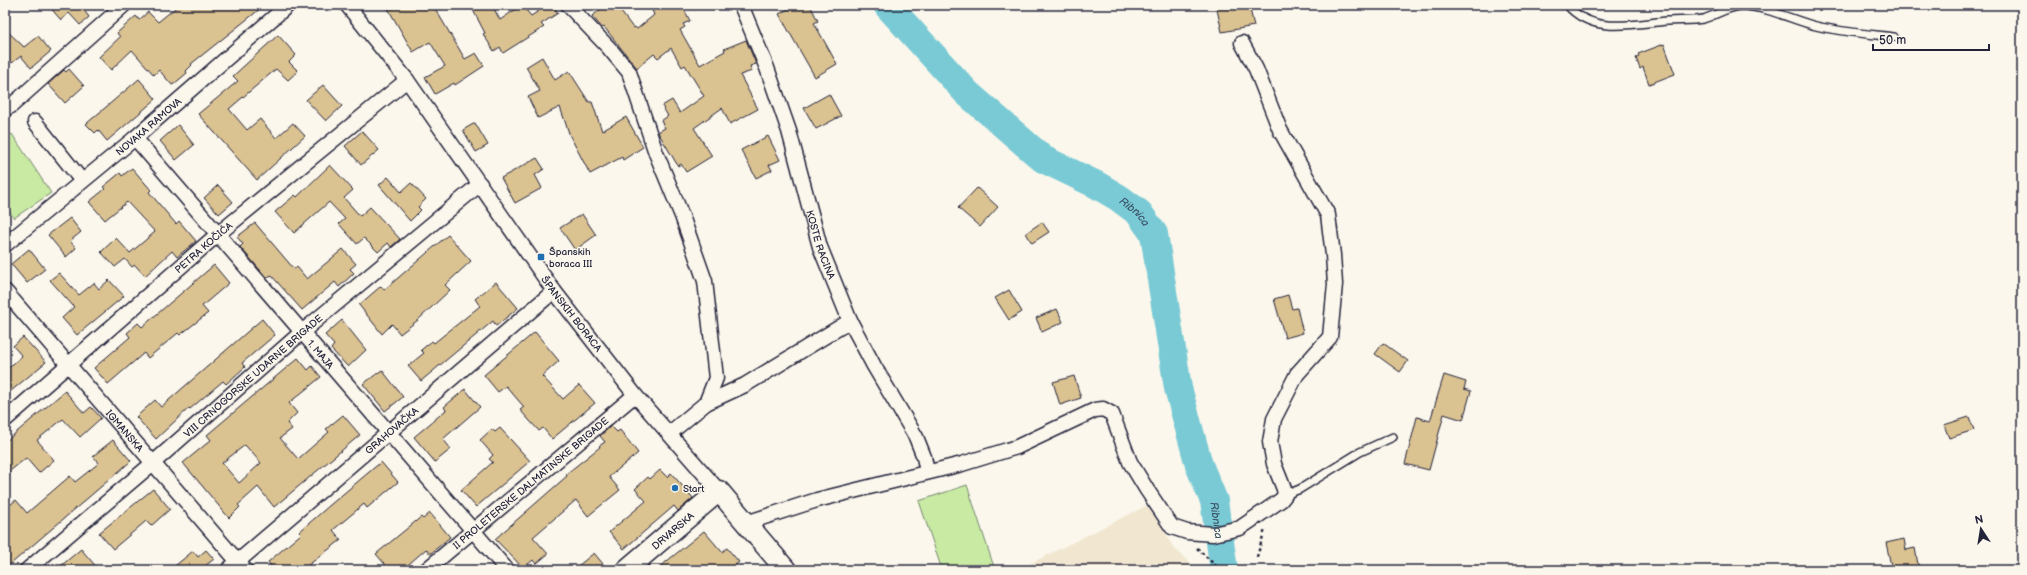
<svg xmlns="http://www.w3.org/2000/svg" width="2027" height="575" font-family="'Balsamiq Sans',sans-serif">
  <rect width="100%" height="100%" fill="#fbf7ec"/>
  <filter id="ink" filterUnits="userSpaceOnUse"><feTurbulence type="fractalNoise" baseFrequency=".025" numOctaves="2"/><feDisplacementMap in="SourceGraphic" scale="8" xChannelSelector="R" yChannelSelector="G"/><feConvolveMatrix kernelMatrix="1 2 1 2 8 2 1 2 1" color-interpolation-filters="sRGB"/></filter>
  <g filter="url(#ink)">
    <!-- built -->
    <path fill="#f1e7d1" d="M1150 504 1173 547 1198 570H1017Z"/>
    <!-- green -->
    <path fill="#c8eaa3" stroke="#75866f" d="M12 134 51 193 14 218 5 205V138Z
      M967 485 995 570H942L919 501Z"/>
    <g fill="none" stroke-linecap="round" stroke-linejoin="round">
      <!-- river -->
      <path stroke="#7acad5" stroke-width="28" id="s1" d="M887 5 967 93 1043 159 1097 185 1119 198 1139 213 1154 234 1178 388 1199 465 1214 501 1224 570"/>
    </g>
    <!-- building -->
    <path fill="#dbc291" stroke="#22223b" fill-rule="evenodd" d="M48 5H80L89 17 80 25 69 13 61 20Z
      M179 5H265L191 64 192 65 186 71 187 73 174 84 172 85 159 70 154 75 132 50 111 70 99 57 120 37 117 33 136 16 139 20 148 12 158 22Z
      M386 5H433L465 59 476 53 484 66 455 85 454 83 435 94 425 77 445 66 430 42 413 52Z
      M483 5H492L500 20 522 5 531 16 548 5H553L558 13 541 24 544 27 503 53 500 47 494 51 483 34 485 33 473 10Z
      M596 5H616L633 28 635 27 637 29 654 15 650 5H682L690 21 683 24 685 27 680 30 700 65 725 51 724 49 746 40 756 64 750 66 752 71 740 75 758 109 730 124 722 108 694 128 712 156 686 172 681 164 678 166 659 134 658 132 665 128 661 121 668 116 662 106 672 100 680 113 704 96 685 65 682 67 671 48 658 58 654 54 637 68 604 27 602 28 592 16 600 10Z
      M796 5H810L818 21 814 23 837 64 815 77 779 14Z
      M1216 5H1249L1254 26 1222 32Z
      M5 29 24 47 38 36 51 51 31 68 21 56 12 63 5 55Z
      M278 35 296 55 289 62 298 71 288 80 276 69 229 109 247 130 260 119 276 138 293 123 305 136 257 180 198 114 238 81 233 76Z
      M1664 44 1675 74 1649 84 1643 67 1640 69 1636 58 1639 56 1638 54Z
      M542 57 555 80 569 71 589 102H592L602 131 626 117 643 147 623 160 622 157 590 174 570 136 560 107 538 118 528 97 540 91 526 67Z
      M69 69 84 86 65 103 48 84 64 70 66 72Z
      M139 79 156 99 107 141 98 130 95 133 86 124Z
      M323 85 342 106 326 121 306 100Z
      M829 94 841 116 816 129 804 108Z
      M475 123 488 145 476 152 463 130Z
      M178 125 194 145 176 160 160 141Z
      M362 131 379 150 361 165 345 146Z
      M768 136 780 160 769 165 772 170 756 178 741 150Z
      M537 158 544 169 535 175 542 188 515 203 501 178Z
      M330 165 353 190 344 198 360 216 370 207 400 239 391 247 388 243 378 252 364 238 357 244 339 224 345 219 329 202 294 233 275 212 295 195 297 197Z
      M132 168 151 190 149 192 176 224 179 221 196 241 177 257 172 251 145 276 135 265 132 267 125 259 115 267 101 252 116 238 130 253 155 232 127 202 105 220 89 202 105 189 103 187 120 173 122 176Z
      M388 177 401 192 411 183 426 199 418 207 421 210 410 221 379 185Z
      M218 185 233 202 219 214 204 198Z
      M977 188 998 207 980 227 958 208Z
      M582 214 596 235 575 250 560 228Z
      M70 218 81 232 70 241 76 248 66 257 48 235Z
      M1042 222 1049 232 1032 243 1026 233Z
      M255 223 294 269 297 267 307 279 343 249 356 264 350 269 354 273 339 287 335 282 302 310 271 275 267 278 240 247 243 244 237 237Z
      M448 235 471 261 445 285 450 290 418 320 400 334 392 324 382 334 359 305 381 286 384 290Z
      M29 249 45 269 27 283 11 264Z
      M214 265 229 283 202 306 208 313 180 335 178 333 148 358 144 353 108 384 94 368 130 337 127 333 138 323 142 327Z
      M59 273 79 295 94 283 99 289 109 280 124 296 77 335 62 318 74 307 50 280Z
      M496 282 518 308 496 326 493 321 421 381 408 366 424 353 421 350 432 341 434 343 480 306 475 299Z
      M1009 290 1022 312 1009 320 995 298Z
      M1288 295 1292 309 1297 308 1303 333 1285 338 1274 299Z
      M1057 309 1063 322 1042 332 1036 318Z
      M262 319 275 335 242 363 245 367 226 384 223 381 190 409 189 408 156 439 136 417 155 400 161 407Z
      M342 320 366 350 348 367 331 349 334 345 325 335Z
      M535 332 559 361 542 376 563 399 579 385 595 403 552 439 543 428 539 431 520 410 524 407 506 386 498 392 484 375Z
      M23 337 46 362 5 396V371L22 356 13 346Z
      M1383 343 1408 361 1400 372 1375 354Z
      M298 358 308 370 312 366 321 377 289 403 297 413 287 423 292 429 280 438 298 459 329 432 326 429 343 415 360 435 274 507 258 487 238 505 240 507 229 518 183 463 211 440 207 435ZM245 445 261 463 239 483 222 463Z
      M382 370 403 397 385 411 363 384Z
      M1444 375 1466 382 1464 389 1471 391 1463 420 1444 414 1429 470 1405 464 1417 417 1430 421Z
      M1074 376 1081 398 1060 405 1053 382Z
      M465 389 480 407 443 439 451 449 435 462 414 437 446 410 444 407Z
      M65 391 84 413 91 407 101 418 80 437 63 419 37 440 54 460 39 473 26 458 5 475V442Z
      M1969 417 1974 430 1949 438 1944 425Z
      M611 426 617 432 620 430 638 453 609 477 620 490 588 516 576 500 533 537 548 554 536 564 533 560 523 568 495 539 567 476 566 474 600 447 599 446 605 442 600 436Z
      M500 428 530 461 476 507 461 490 493 462 489 459 493 455 480 440 492 429 495 432Z
      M113 440 131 461 5 569V509L16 500 27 513 70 476 75 482 99 463 93 456Z
      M381 462 398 482 367 508 364 504 333 530 341 540 302 570H274L268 562 301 534 299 532 330 505Z
      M660 470 667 477 671 473 693 498 678 511 674 506 624 549 609 532 646 501 635 489 648 477 650 479Z
      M153 489 170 509 151 526 146 521 113 549 99 533Z
      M430 513 450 537 430 554 426 549 402 570H390L376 554 421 517 423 519Z
      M704 531 722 552 727 548 739 562 729 570H656Z
      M1904 539 1906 550 1915 548 1919 570H1892L1886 543Z
      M81 549 99 570H56Z
      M206 550 214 559 205 566 208 570H170L193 551 198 557Z
      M594 553 608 570H573Z"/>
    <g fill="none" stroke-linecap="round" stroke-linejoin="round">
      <!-- lane casing -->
      <g stroke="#22223b" stroke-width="10">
        <path id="lane" d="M1567 5C1593 35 1632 24 1667 21 1679 20 1691 21 1703 19 1717 15 1728 6 1743 6 1768 7 1792 20 1816 26 1842 32 1868 34 1894 37
          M1285 495 1300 489 1360 452 1393 437"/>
      </g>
      <!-- street casing -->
      <g stroke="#22223b" stroke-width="17">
        <g id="street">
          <path id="s2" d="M347 5 407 80 554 291 635 395 719 491"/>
          <path d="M568 5 609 48 629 72 656 153 682 216 705 281 716 378 706 403 670 433"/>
          <path id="s3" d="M741 5 767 68 789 131 820 247 850 321 874 366 916 437 924 457 927 472"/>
          <path d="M5 109 11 106 124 5"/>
          <path d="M35 122 82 181"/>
          <path id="s4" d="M135 138 507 570"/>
          <path id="s5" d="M5 245 135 138 288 5"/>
          <path id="s6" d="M5 291 245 570"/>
          <path d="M706 403 745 385 850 321"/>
          <path id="s7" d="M5 420 218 234 407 80"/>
          <path d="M746 523 817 500 962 464 1017 447 1095 410 1103 409 1112 414 1130 462 1147 490 1172 527 1187 532 1213 534 1240 528 1281 500 1285 495 1284 489 1274 464 1270 442 1274 419 1297 374 1330 337 1335 284 1333 255 1328 215 1280 130 1256 69 1242 43"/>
          <path id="s8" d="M27 570 153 463 302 332 480 184"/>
          <path id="s9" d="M228 570 554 291"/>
          <path id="s10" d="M426 570 635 395"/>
        </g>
      </g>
      <!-- secondary casing -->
      <g stroke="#22223b" stroke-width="23">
        <g id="secondary">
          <path id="s11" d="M626 570 719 491 786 570"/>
        </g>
      </g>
      <!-- path -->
      <path stroke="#22223b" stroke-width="2.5" stroke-dasharray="3 3" stroke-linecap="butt" d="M1798 9 1807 5
        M1197 548 1218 568
        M1257 557 1265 529"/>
      <!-- lane -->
      <use href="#lane" stroke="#fbf7ec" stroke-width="7"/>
      <!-- street -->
      <use href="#street" stroke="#fbf7ec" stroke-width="14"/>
      <!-- secondary -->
      <use href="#secondary" stroke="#fbf7ec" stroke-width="20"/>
    </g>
  </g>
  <!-- markers -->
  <g fill="#1f6fb2" stroke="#fbf7ec" stroke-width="1.5">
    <rect x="537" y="253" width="8" height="8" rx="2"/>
    <circle cx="675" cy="488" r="4"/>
  </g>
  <g text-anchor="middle" stroke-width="3" stroke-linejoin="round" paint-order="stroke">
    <!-- street labels -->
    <g font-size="10" fill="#22223b" stroke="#fbf7ec">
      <text dy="4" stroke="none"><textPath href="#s5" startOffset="186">NOVAKA RAMOVA</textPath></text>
      <text dy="4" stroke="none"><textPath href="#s3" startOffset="253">KOSTE RACINA</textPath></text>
      <text dy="4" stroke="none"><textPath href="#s7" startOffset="263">PETRA KOČIĆA</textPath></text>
      <text dy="4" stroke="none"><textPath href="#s2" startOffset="382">ŠPANSKIH BORACA</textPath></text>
      <text dy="4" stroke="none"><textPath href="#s4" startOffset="285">1. MAJA</textPath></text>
      <text dy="4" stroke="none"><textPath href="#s8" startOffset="298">VIII CRNOGORSKE UDARNE BRIGADE</textPath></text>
      <text dy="4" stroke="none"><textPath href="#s9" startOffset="215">GRAHOVAČKA</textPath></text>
      <text dy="4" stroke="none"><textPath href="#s6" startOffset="184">IGMANSKA</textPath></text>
      <text dy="4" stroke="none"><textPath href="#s10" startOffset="136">II PROLETERSKE DALMATINSKE BRIGADE</textPath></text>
      <text dy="4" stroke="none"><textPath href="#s11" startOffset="61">DRVARSKA</textPath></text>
    </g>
    <!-- poi labels -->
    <g font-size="10" fill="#22223b" stroke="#fbf7ec" text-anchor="start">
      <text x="549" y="255">Španskih<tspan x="549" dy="12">boraca III</tspan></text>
      <text x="683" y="492">Start</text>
    </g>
    <!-- water labels -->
    <g font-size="11" font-style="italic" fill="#3c5469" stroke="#fbf7ec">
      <text dy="4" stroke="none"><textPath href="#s1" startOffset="326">Ribnica</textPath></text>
      <text dy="4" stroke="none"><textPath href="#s1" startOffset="650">Ribnica</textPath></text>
    </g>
  </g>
  <!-- margin -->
  <rect width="2027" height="575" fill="none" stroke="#fbf7ec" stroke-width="20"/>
  <rect x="10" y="10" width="2007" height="555" fill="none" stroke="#22223b" stroke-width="1.5" filter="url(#ink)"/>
  <!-- north arrow -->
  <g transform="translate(1981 529) rotate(348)" stroke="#fbf7ec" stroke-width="3" paint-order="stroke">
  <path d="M0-3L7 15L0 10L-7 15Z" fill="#22223b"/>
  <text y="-6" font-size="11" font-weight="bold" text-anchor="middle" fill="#22223b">N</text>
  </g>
  <!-- scale -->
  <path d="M1873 44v6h116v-6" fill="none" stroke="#22223b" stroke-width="2"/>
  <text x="1879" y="44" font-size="12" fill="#22223b" stroke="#fbf7ec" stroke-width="3" paint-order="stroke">50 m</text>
</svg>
